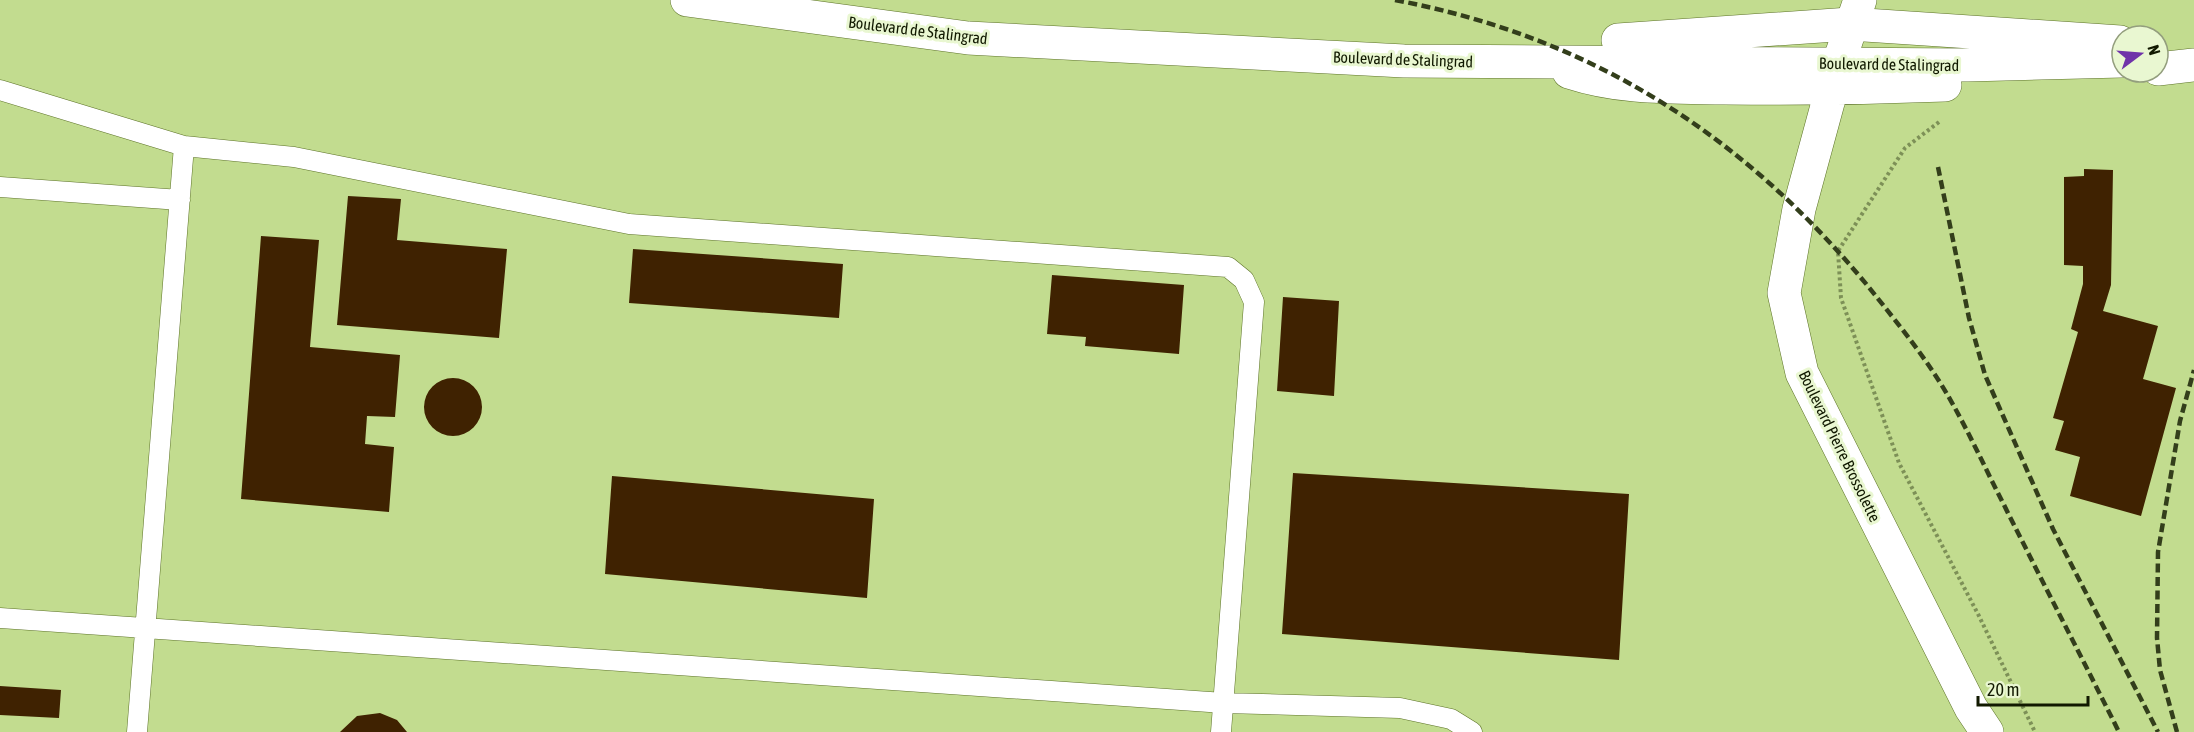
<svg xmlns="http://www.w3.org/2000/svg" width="2194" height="732" font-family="'Asap Condensed',sans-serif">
  <rect width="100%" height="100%" fill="#c2dc8f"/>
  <!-- building -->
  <path fill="#3f2201" d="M2084 169 2113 170 2111 285 2103 311 2158 326 2143 379 2176 388 2141 516 2070 496 2080 457 2055 450 2064 421 2053 418 2078 332 2071 329 2083 284V266L2064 265V177L2084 176Z
    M348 196 401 199 397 240 507 249 499 338 337 325Z
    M261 236 319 240 310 347 400 355 395 417 367 416 365 444 394 447 389 512 241 499Z
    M633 249 843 264 839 318 629 303Z
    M1052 275 1184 285 1179 354 1085 346 1086 337 1047 334Z
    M1283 297 1339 301 1334 396 1277 391Z
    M424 407a29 29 0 1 1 58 0a29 29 0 1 1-58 0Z
    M1293 473 1629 494 1619 660 1282 634Z
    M612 476 874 499 867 598 605 574Z
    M0 686 61 690 59 718 0 715Z
    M380 713 397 720 407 732H340L357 716Z"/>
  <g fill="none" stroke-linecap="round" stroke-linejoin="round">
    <!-- service casing -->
    <g stroke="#5d7328" stroke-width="21">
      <path id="service" d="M0 90 184 146
        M0 187 180 200
        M0 618 1224 703 1400 708 1451 719 1472 732
        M137 732 184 146 294 157 629 224 1228 267 1244 280 1254 302 1221 732"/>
    </g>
    <!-- tertiary casing -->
    <g stroke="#5d7328" stroke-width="34">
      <path id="tertiary" d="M1839 62 1860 0"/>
    </g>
    <!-- secondary casing -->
    <g stroke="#5d7328" stroke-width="34">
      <path id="secondary" d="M687 0 968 38 1404 61 1968 65 2122 61
        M1618 40 1850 24 2120 42
        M1839 62 1799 209 1784 293 1802 373 1971 708 1987 732
        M2158 69 2194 65
        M1569 72C1621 89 1670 87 1724 88 1798 89 1871 88 1945 85"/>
    </g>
    <!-- path -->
    <path stroke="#7d9057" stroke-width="4" stroke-dasharray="3 3" stroke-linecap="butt" d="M1939 122 1905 148 1838 251 1841 298 1899 463 1979 616 2035 732"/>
    <!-- service -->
    <use href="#service" stroke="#fff" stroke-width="20"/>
    <!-- tertiary -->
    <use href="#tertiary" stroke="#fff" stroke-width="33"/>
    <!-- secondary -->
    <use href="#secondary" stroke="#fff" stroke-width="33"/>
    <!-- rail -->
    <path stroke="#333e1b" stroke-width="4.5" stroke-dasharray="9 4.5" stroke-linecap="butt" d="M1395 0C1590 37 1741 133 1867 285 1895 320 1924 355 1947 394 1968 430 1985 468 2004 505 2042 581 2081 656 2119 732
      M1938 167 1969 318 1985 375 2053 529 2158 732
      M2177 732 2160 670 2157 638 2158 552 2180 421 2194 370"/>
  </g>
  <g text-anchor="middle" stroke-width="6" stroke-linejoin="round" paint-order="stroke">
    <!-- street labels -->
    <g font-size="16" fill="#111900" stroke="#e9f7d1">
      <text transform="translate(918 30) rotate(7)" y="6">Boulevard de Stalingrad</text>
      <text transform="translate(1403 59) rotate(2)" y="6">Boulevard de Stalingrad</text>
      <text transform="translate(1889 64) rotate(1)" y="6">Boulevard de Stalingrad</text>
      <text transform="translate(1840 446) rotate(64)" y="6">Boulevard Pierre Brossolette</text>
    </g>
  </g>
  <!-- north arrow -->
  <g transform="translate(2140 54) rotate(74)"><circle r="28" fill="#e9f7d1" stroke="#939e7d" stroke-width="1.5"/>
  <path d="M0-4.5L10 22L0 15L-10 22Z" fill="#7033a9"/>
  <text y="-9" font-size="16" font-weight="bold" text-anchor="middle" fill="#111900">N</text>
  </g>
  <!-- scale -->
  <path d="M1978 696v9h110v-9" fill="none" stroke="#111900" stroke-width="3"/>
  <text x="1987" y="696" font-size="18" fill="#111900" stroke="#e9f7d1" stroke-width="4.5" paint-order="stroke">20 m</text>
</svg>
